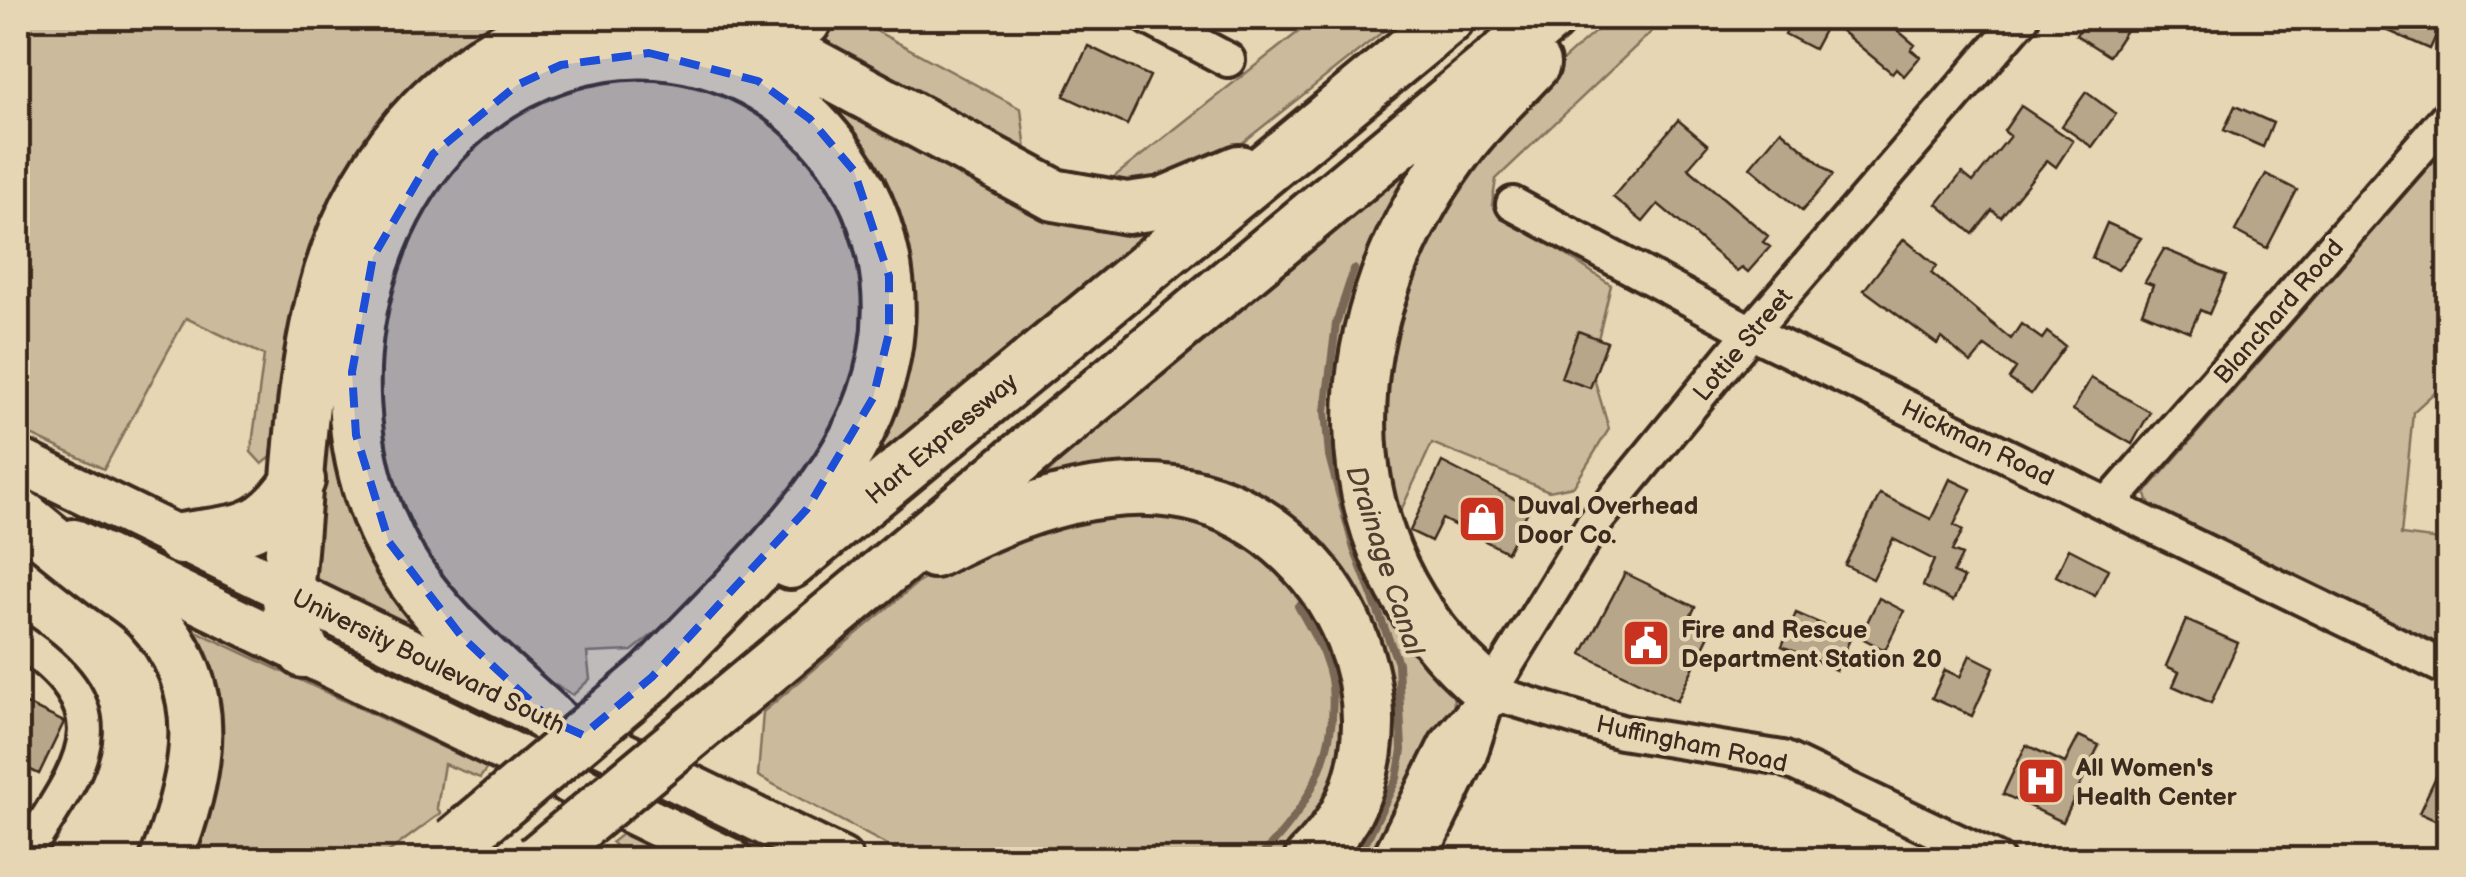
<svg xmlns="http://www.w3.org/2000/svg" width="2466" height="877" font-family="'Balsamiq Sans',sans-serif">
  <rect width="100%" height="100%" fill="#e7d6b3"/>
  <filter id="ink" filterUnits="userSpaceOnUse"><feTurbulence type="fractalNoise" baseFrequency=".01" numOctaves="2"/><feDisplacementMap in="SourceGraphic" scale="20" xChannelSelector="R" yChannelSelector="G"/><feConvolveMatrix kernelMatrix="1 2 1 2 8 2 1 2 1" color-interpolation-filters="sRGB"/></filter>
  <g filter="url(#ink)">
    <!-- green -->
    <path fill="#cbba9b" stroke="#83725c" stroke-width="2.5" d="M18 18H307L317 23 351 18H516L278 452 262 464 251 452 264 355 186 318 104 469 18 429Z
      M760 18H852L1021 109 1027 159Z
      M1316 18H1400L1217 163 1176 184 1101 187Z
      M1611 18H1666L1496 179 1492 205 1611 285 1591 368 1609 429 1574 486 1549 491 1432 443 1398 517C1391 487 1384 457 1383 426 1377 303 1453 178 1532 91 1556 64 1585 41 1611 18Z
      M665 67 797 125 868 245 862 396 747 559 632 651 587 653 590 679 573 695 508 658 391 518 364 352 420 194 532 89Z
      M803 72 1139 225 1146 235 864 468 900 337 791 89Z
      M2448 144V380L2413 412 2401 535 2448 541V652L2151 507 2145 493Z
      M1410 167V180L1390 226 1375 560 1453 691 1454 705 1380 859H1326L1368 783 1309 542 1049 490 1042 479 1085 437Z
      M322 366 415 619 411 627 300 578Z
      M1106 502 1251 532 1347 650 1346 771 1293 859H913L758 776 763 712 916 584 953 562Z
      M196 631 487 768 480 778 444 764 437 808 441 813 379 859 176 860 180 636Z
      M622 834 675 859H624L612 842Z"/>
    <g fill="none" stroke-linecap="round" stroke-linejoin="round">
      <!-- stream -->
      <path stroke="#796854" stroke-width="8" d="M1354 269 1336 324 1325 411 1329 456 1354 549 1398 663 1402 750 1397 778 1357 860
        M1256 860C1305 815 1338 755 1332 686 1329 657 1311 630 1298 606"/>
    </g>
    <!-- building -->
    <path fill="#b7a689" stroke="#3b2a1e" stroke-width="2.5" d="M1793 18H1883L1915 45 1911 50 1920 57 1904 76 1896 68 1892 73 1829 21 1814 49 1785 34Z
      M2087 18H2134L2109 56 2076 35Z
      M2359 18H2444L2430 49Z
      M1088 46 1150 76 1127 125 1064 96Z
      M2086 92 2116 114 2092 147 2062 126Z
      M2021 106 2073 141 2056 167 2047 160 2001 217 1992 210 1973 234 1937 204 1962 173 1973 182 2010 136 2004 131Z
      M2235 106 2273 123 2263 147 2224 130Z
      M1678 120 1708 145 1688 168 1768 236 1763 242 1770 247 1748 272 1742 267 1737 271 1658 204 1643 222 1613 197Z
      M1781 130 1833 175 1802 211 1750 167Z
      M2266 174 2297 190 2267 248 2235 231Z
      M2107 223 2141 238 2118 270 2092 258Z
      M1904 239 1937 266 1931 273 2011 339 2021 324 2042 339 2047 332 2065 346 2031 394 2009 379 2016 368 1985 346 1971 363 1942 338 1937 344 1864 290Z
      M2164 249 2226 275 2209 314 2200 310 2190 332 2142 312 2153 285 2145 282Z
      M1578 331 1607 342 1590 388 1561 378Z
      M2091 378 2150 412 2132 444 2073 410Z
      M1442 462 1530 507 1507 552 1442 519 1431 541 1410 531Z
      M1950 479 1971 489 1954 525 1963 530 1952 551 1962 555 1953 573 1964 578 1953 601 1923 586 1934 560 1893 539 1873 579 1845 565 1880 494 1931 519Z
      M2069 549 2108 569 2095 596 2056 576Z
      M1625 573 1695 607 1689 620 1711 631 1677 701 1582 654Z
      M1879 598 1904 611 1885 650 1860 637Z
      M1796 613 1851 637 1836 670 1782 646Z
      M2186 620 2238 643 2211 703 2173 686 2179 672 2166 666Z
      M1970 655 1994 667 1972 716 1932 698 1945 670 1960 677Z
      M18 700 64 722 39 774 18 764Z
      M2079 736 2099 745 2063 822 2003 794 2026 745 2065 763Z
      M2448 751V826L2419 813Z"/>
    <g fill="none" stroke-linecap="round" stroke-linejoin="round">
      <!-- minor casing -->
      <g stroke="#3b2a1e" stroke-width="40">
        <path id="minor" d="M1149 18 1228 60
          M812 27 817 18
          M1513 204 1751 332 2448 669
          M2108 505 2448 116
          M18 640C131 716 79 766 21 860
          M1490 692 1621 732 1783 758 1997 860
          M1388 860 1446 744 1490 692 1592 526 1751 332 2022 18
          M1419 860 1469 758 1484 711"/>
      </g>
      <!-- major casing -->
      <g stroke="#3b2a1e" stroke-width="50">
        <path id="major" d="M18 460 841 860
          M74 541 730 860"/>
      </g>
      <!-- highway casing -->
      <g stroke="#3b2a1e" stroke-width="58">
        <path id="highway" d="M699 18 765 39 1054 195 1127 208 1163 203 1239 171
          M23 517C49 538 74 559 101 579 116 591 136 602 149 616 218 690 198 776 166 860
          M181 539C242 529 262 535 299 480
          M934 552C1005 514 1093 481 1174 492 1339 514 1437 738 1310 860
          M790 563 1449 18
          M304 652 291 621 287 592C306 420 295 244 423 111 471 63 519 33 585 18
          M1490 692C1314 546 1329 314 1462 142 1483 115 1510 90 1534 64
          M718 710 1549 18
          M552 721C494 667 424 613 389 540 306 373 372 127 562 65 767 0 943 201 873 398 836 503 727 596 652 677"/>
      </g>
      <!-- minor -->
      <use href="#minor" stroke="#e7d6b3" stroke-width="32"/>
      <!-- major -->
      <use href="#major" stroke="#e7d6b3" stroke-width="42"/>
      <!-- highway -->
      <use href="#highway" stroke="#e7d6b3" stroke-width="50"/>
      <!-- highway-bridge casing -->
      <g stroke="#3b2a1e" stroke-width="58" stroke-linecap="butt">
        <path id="highway-bridge" d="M456 842 652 677
          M538 860 718 710"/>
      </g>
      <!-- highway-bridge -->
      <use href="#highway-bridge" stroke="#e7d6b3" stroke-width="50"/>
    </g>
  </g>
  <!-- marked area -->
  <path fill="#1d4ed8" fill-opacity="0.2" stroke="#1d4ed8" stroke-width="8" stroke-dasharray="20 12" stroke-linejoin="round" d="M649 53 758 81 810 119 854 171 889 276V333L873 398 807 509 652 677 583 735 552 721 462 637 389 542 356 435 352 372 373 257 433 154 517 85 561 65Z"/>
  <!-- icons -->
  <defs>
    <g id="shop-square" transform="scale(2.5)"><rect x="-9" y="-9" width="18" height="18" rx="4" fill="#c8321e" stroke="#e7d6b3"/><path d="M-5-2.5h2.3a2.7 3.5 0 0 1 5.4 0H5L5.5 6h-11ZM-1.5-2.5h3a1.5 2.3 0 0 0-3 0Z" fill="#fff"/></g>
    <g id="civic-square" transform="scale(2.5)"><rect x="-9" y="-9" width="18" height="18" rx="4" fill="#c8321e" stroke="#e7d6b3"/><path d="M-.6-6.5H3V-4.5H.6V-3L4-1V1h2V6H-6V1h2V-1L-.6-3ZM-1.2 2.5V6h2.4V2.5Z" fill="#fff"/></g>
    <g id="hospital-square" transform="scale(2.5)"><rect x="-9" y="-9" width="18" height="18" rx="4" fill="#c8321e" stroke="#e7d6b3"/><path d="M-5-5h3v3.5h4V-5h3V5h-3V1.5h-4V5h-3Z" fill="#fff"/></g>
  </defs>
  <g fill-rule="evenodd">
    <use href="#shop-square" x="1482" y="519"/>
    <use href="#civic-square" x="1646" y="643"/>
    <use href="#hospital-square" x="2041" y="781"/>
  </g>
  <g text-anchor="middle" stroke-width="8" stroke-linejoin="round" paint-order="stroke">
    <!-- street labels -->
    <g font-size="25" fill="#3b2a1e" stroke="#e7d6b3">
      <text transform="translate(2278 311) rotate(-49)" y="9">Blanchard Road</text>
      <text transform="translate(1742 344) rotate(-50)" y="9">Lottie Street</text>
      <text transform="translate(941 438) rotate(-40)" y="9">Hart Expressway</text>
      <text transform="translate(1978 442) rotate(26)" y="9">Hickman Road</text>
      <text transform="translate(429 661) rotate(26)" y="9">University Boulevard South</text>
      <text transform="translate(1692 743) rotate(12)" y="9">Huffingham Road</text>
    </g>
    <!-- poi labels -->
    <g font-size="25" font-weight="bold" fill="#3b2a1e" stroke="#e7d6b3" text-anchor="start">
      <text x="1517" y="514">Duval Overhead<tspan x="1517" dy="29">Door Co.</tspan></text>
      <text x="1681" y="638">Fire and Rescue<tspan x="1681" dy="29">Department Station 20</tspan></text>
      <text x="2076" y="776">All Women's<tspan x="2076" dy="29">Health Center</tspan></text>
    </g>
    <!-- water labels -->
    <g font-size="28" font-style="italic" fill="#503f30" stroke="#e7d6b3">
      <text transform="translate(1386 560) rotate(72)" y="10">Drainage Canal</text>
    </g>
  </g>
  <!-- margin -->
  <rect width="2466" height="877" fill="none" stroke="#e7d6b3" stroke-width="60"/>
  <rect x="30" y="30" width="2406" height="817" fill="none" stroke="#3b2a1e" stroke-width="4" filter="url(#ink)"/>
</svg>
